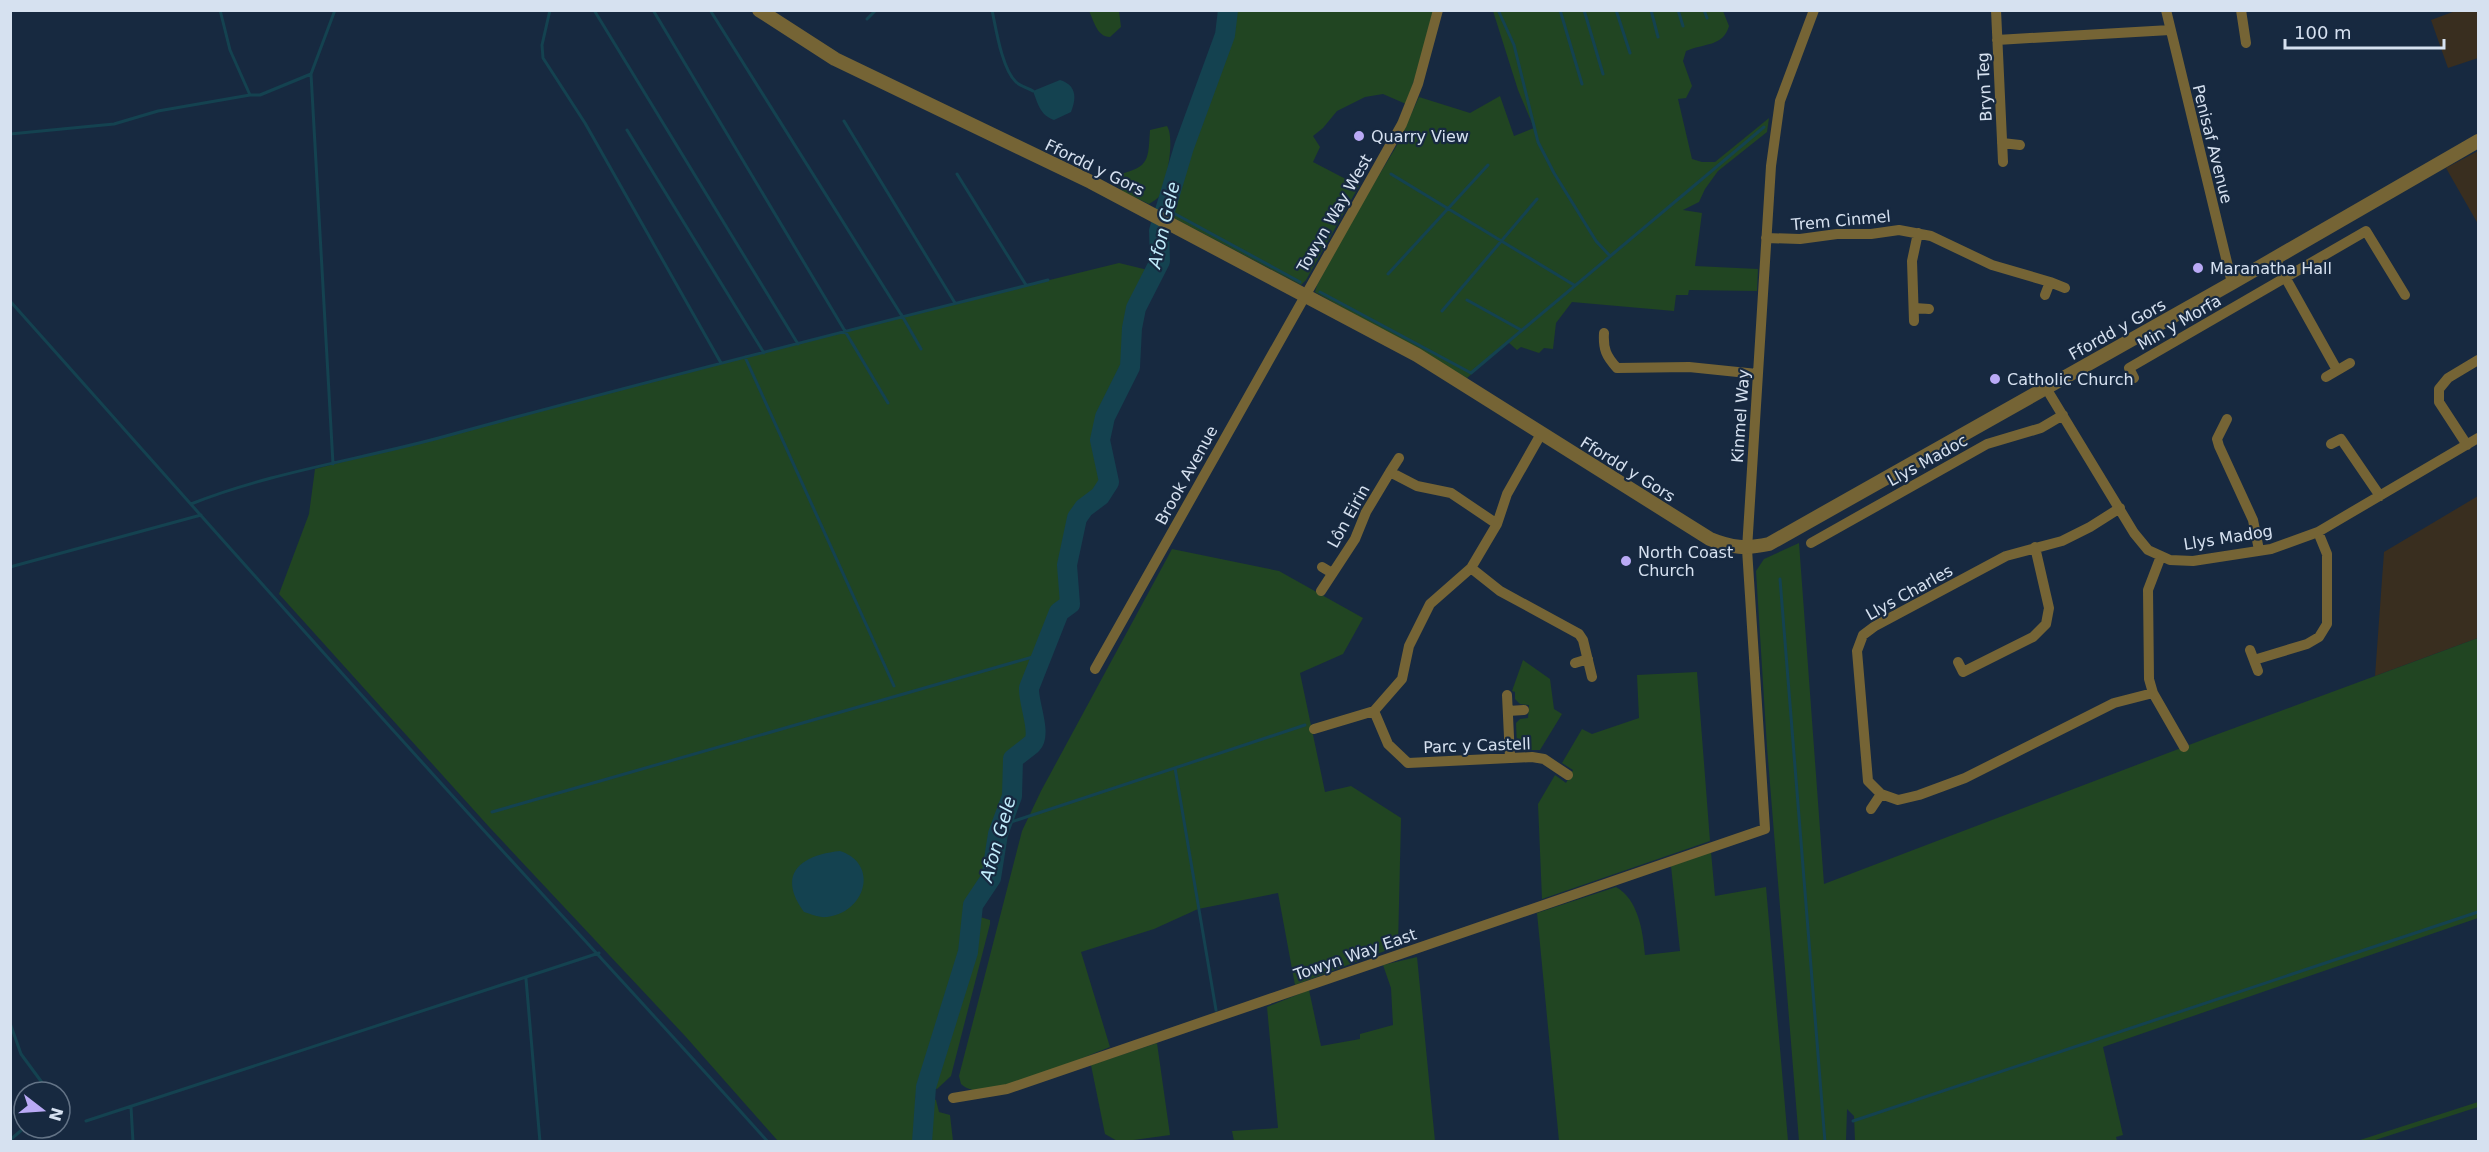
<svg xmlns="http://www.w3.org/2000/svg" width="2489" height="1152" font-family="'DejaVu Sans',sans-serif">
  <rect width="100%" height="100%" fill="#172940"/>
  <!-- commercial -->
  <path fill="#392e1f" d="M2458 10 2478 11V58L2448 68 2431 20Z
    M2478 151V224L2446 168Z
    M2478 496V638L2375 676 2384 552Z"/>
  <!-- green -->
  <path fill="#214522" d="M1089 11H1119L1121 27 1110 37C1097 37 1094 21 1089 11Z
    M1236 11H1433L1419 65 1406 104 1383 94 1365 97 1337 111 1323 128 1313 136 1320 147 1313 162 1359 186 1306 280 1301 285 1168 215Z
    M1493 11H1723L1729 26C1723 47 1704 43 1686 51L1683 61 1692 86 1686 98 1678 99 1692 159 1702 162H1715L1769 118 1767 132 1718 171 1705 189 1699 202 1683 210 1702 213 1695 266 1758 269 1757 291 1689 290 1688 295H1676L1674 311 1572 302 1556 323 1553 349 1544 348 1539 353 1521 347 1517 350 1508 342 1467 378 1315 292 1317 285 1359 208 1396 147 1419 97 1470 113 1500 96 1514 136 1534 128 1518 90Z
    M1167 126C1175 138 1167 182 1160 195 1158 199 1153 201 1149 204L1124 192 1115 183 1120 174C1150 167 1148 159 1150 130Z
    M1119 263 1152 271 1132 310 1126 366 1103 412 1096 439 1104 481 1098 493 1074 514 1069 524 1062 564 1064 599 1029 679 1026 704 1033 733 1029 741 1011 755 1009 793 995 837 988 874 970 904 966 950 932 1058 917 1087 915 1100 920 1120 918 1140 778 1141 686 1037 491 829 279 594 309 514 315 469 902 316Z
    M1799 543 1824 884 2210 737 2478 638V918L2103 1047 2123 1135 2116 1137 2117 1141H1855L1854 1116 1847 1109 1846 1141H1799L1767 747 1756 571 1764 559Z
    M1172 549 1279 571 1363 618 1343 654 1300 673 1325 792 1351 786 1401 818 1398 946 1295 985 1278 893 1198 909 1154 929 1081 952 1110 1047C1081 1058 1000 1095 973 1090 968 1089 964 1087 961 1084L959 1076 1022 831 1041 791Z
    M1523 660 1550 679 1554 709 1562 714 1540 750H1521L1517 747 1516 723 1520 719 1528 718 1529 705 1520 704 1515 699V692L1512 691Z
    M1697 672 1710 841 1542 899 1538 804 1555 775 1566 783 1573 770 1562 763 1582 729 1592 734 1639 718 1637 675Z
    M1711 852 1715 896 1766 887 1788 1141H1559L1537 913 1616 887C1638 899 1643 931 1645 955L1680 951 1671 866Z
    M980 917 990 920V924L953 1068 951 1076 937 1089 931 1088 930 1085 948 1027 956 1012 959 992 974 948 977 920Z
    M1417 957 1435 1141H1234L1232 1131 1278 1128 1267 1007 1309 990 1321 1046 1360 1039V1034L1393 1025 1391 988 1383 965Z
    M1157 1043 1170 1135 1119 1142 1105 1134 1091 1065Z
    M932 1098 936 1100 939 1112 950 1115 953 1141H925L928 1136 929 1099Z
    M2478 1102V1107L2372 1141H2357Z"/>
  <!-- water -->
  <path fill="#144250" d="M1060 80C1076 85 1077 97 1071 112L1054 120C1040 115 1038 104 1033 91Z
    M840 851C880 864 865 913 827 917 819 918 811 914 804 912 776 874 801 855 840 851Z"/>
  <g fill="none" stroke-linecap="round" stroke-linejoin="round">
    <!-- stream -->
    <path stroke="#144250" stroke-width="3" d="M220 10 230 50 250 95H260L311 74 333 464
      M550 10 542 45 543 58 585 123 721 363
      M594 10 798 344
      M653 10 888 403
      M710 10 902 316
      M992 10C996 29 1002 69 1016 82 1020 86 1028 88 1033 91
      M1498 10 1514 45 1538 142 1554 173 1596 241 1610 256
      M1560 10 1582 84
      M1584 10 1603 74
      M1616 10 1630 53
      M1651 10 1658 37
      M1678 10 1683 26
      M1704 10 1707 18
      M867 19 876 10
      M311 74 335 10
      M844 121 955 303
      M627 130 764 353
      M10 134 114 124 158 111 250 95
      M957 174 1026 285
      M1391 174 1574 285
      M1166 209 1300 282
      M1388 274 1488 165
      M1320 292 1471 373 1764 127
      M1467 300 1521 330
      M10 301C177 488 342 676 511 860 597 954 683 1047 768 1142
      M1442 311 1537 199
      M901 314 921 349
      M745 357 894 686
      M191 504C271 472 363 459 446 436 646 381 847 331 1048 280
      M10 567 201 515
      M1780 579 1825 1142
      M1175 768 1216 1010
      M492 812 1043 654
      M1002 825 1305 725
      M526 979 540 1142
      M10 1023 21 1054 49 1092
      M131 1107 133 1142
      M86 1121 599 953
      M1853 1121 2478 912
      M10 1140 24 1128"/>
    <!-- river -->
    <path stroke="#144250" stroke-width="20" d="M922 1142 926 1087 968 952 973 905 991 878 998 834 1012 796 1013 759C1019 754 1026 749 1032 744 1042 734 1028 703 1029 688L1059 612 1070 604 1067 565 1077 518 1084 508 1100 496 1109 482 1100 440 1105 417 1130 367 1132 328 1136 308 1160 261 1159 231 1184 147 1225 35 1228 10"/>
    <!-- minor -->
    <path stroke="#756435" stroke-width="10" d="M1996 10 2003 162
      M2166 10 2232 283
      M2241 10 2246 43
      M1997 40 2170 30
      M2002 143 2020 145
      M1766 238 1800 239 1837 234H1871L1899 230 1931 236 1992 265 2050 282
      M2275 259 2337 370
      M2045 295 2050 282 2065 288
      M1915 308 1929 309
      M1914 321 1912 261 1918 233
      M1604 333C1603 349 1606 356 1617 368L1689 367 1757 374
      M2326 377 2350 363
      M2134 378 2129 368 2366 231 2405 295
      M2046 388 2134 533 2148 550 2170 560 2193 561 2271 549 2318 532 2478 438
      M2227 419 2217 439 2219 446 2253 520 2259 550
      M2331 444 2341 439 2380 496
      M2467 445 2439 402V389L2448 378 2478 360
      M1390 472 1399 458
      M2120 508 2090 527 2062 541 2006 556 1875 626 1863 635 1857 651 1868 781 1881 794 1898 800 1919 795 1965 778 2114 703 2153 693
      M1811 543 1987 444 2041 428 2063 415
      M2161 556 2148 590 2149 679 2153 693 2184 747
      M1322 567 1332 573
      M1471 568 1500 591 1579 634 1583 640 1592 677
      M1321 591 1355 539 1366 512 1390 472 1417 486 1451 493 1497 524
      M2250 650 2258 671
      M2254 660 2307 644 2319 637 2327 624V554L2318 532
      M1958 662 1963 672 2033 637 2046 624 2049 608 2035 547
      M1575 663 1588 659
      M1095 669 1402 124 1418 84 1438 10
      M1507 695 1510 758
      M1374 711 1388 744 1408 763 1532 757 1544 759 1568 775
      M1508 711 1524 710
      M1314 729 1374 711 1402 679 1409 646 1430 604 1471 568 1497 524 1507 494 1541 434
      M1871 809 1881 794
      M953 1098 1007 1089 1765 829 1747 549 1771 166 1780 101 1814 10"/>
    <!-- tertiary -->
    <path stroke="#756435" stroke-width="14" d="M759 10 835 59 1091 182 1417 355 1710 539C1732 548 1746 549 1769 544L2232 283 2478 141"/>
  </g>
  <!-- markers -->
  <g fill="#baaaf6" stroke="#172940" stroke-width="2">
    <circle cx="1359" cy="136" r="6"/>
    <circle cx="2198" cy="268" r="6"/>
    <circle cx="1995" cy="379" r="6"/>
    <circle cx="1626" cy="561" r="6"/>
  </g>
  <g text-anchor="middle" stroke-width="4.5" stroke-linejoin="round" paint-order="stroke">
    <!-- street labels -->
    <g font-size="16" fill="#d6e1f0" stroke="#172940">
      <text transform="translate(1984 87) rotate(-93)" y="6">Bryn Teg</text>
      <text transform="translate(2213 144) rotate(76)" y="6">Penisaf Avenue</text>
      <text transform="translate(1095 167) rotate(26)" y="6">Ffordd y Gors</text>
      <text transform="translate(1334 213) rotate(-60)" y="6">Towyn Way West</text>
      <text transform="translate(1841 220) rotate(-5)" y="6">Trem Cinmel</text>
      <text transform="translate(2179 322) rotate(-30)" y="6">Min y Morfa</text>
      <text transform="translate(2117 329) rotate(-29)" y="6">Ffordd y Gors</text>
      <text transform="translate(1740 416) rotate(-86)" y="6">Kinmel Way</text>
      <text transform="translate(1927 460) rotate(-29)" y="6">Llys Madoc</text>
      <text transform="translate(1628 469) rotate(32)" y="6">Ffordd y Gors</text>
      <text transform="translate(1186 475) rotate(-61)" y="6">Brook Avenue</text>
      <text transform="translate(1348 516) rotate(-61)" y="6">Lôn Eirin</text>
      <text transform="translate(2228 537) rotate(-9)" y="6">Llys Madog</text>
      <text transform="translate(1909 592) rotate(-29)" y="6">Llys Charles</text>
      <text transform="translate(1477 745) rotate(-2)" y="6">Parc y Castell</text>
      <text transform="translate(1355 954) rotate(-19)" y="6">Towyn Way East</text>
    </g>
    <!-- poi labels -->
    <g font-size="16" fill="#d6e1f0" stroke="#172940" text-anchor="start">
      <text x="1371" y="142">Quarry View</text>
      <text x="2210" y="274">Maranatha Hall</text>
      <text x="2007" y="385">Catholic Church</text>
      <text x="1638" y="558">North Coast<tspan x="1638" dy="18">Church</tspan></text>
    </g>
    <!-- water labels -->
    <g font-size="18" font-style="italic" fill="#c1ecfb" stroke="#172940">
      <text transform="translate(1164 225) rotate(-77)" y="6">Afon Gele</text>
      <text transform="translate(998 839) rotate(-74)" y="6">Afon Gele</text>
    </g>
  </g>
  <!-- border -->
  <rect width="2489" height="1152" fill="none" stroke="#d6e1f0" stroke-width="24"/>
  <!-- north arrow -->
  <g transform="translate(42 1110) rotate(107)"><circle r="28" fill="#172940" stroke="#637386" stroke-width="1.5"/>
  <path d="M0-4.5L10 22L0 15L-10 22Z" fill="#baaaf6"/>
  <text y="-9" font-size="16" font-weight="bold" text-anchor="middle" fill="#d6e1f0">N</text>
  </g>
  <!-- scale -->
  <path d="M2285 39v9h159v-9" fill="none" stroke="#d6e1f0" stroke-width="3"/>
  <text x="2294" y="39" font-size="18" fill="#d6e1f0" stroke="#172940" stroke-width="4.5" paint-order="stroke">100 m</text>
</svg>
